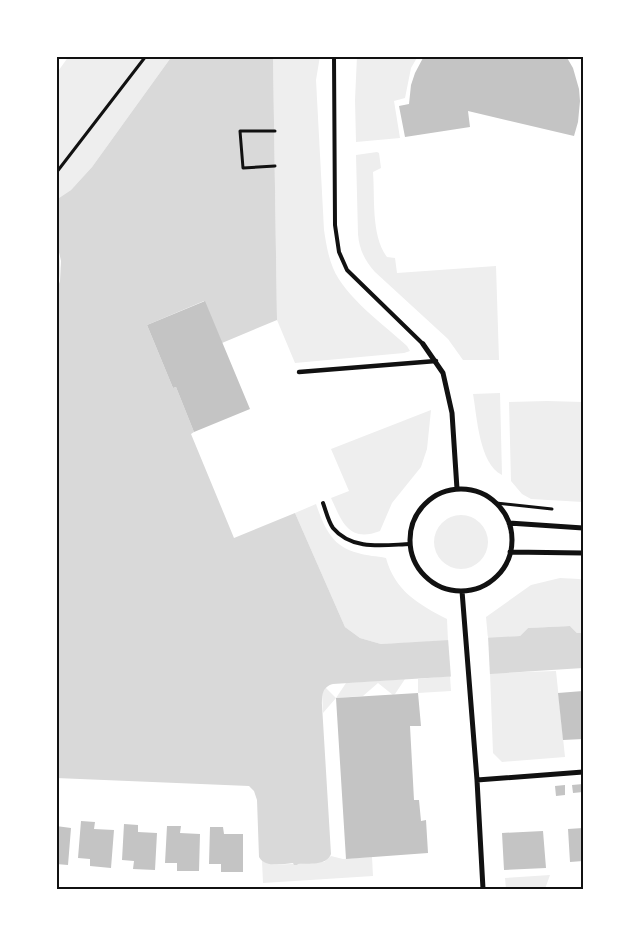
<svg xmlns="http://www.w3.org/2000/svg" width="639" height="945" font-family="Roboto,sans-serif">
  <rect width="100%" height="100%" fill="#fff"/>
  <!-- green -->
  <path fill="#eee" d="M69 56H172L92 167 71 190 56 200V74Z
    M273 56H320L316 80 324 230C326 243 328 256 333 268 345 297 383 324 407 346L410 351 404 353 295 363 277 320Z
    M357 56H418L411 68 405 98 394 101 400 138 356 142 355 100Z
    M377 152 379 153 381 168 373 172C375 198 371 236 387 257L395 258 397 273 496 266 499 360H463L448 339 375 272C365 261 359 249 358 234L356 155Z
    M56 239C60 257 63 273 56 292Z
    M500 393 502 475C479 464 477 416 473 394Z
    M547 401 583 402V502L531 499 522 494 511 481 509 402Z
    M431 410 427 449 421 467 392 503 380 531C349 543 342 522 331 498L349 491 331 449Z
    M316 504C324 527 332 547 358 553 367 556 377 556 386 558 395 591 418 604 447 619L448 641 381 644 360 638 345 627 295 513Z
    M434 542a27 27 0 1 1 54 0a27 27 0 1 1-54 0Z
    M560 578 579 579 583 580V633H577L570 626 528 628 520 636 488 639 486 617 531 585Z
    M556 671 565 757 502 762 493 753 490 673Z
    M450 676 451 691 418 693V679Z
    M405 679 395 694 393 695 378 683 363 696 336 698 323 713 322 693 325 687 336 698 346 683Z
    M331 856 343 859 372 857 373 876 263 883 262 861 274 865 324 862Z
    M550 875 545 889H506L505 878Z"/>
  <!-- water -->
  <path fill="#d9d9d9" d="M172 56H273L277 320 222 343 204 301 147 325 173 388 176 387 194 432 191 434 234 538 295 513 345 627 360 638 381 644 520 636 528 628 570 626 577 633H583V668L333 684C322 687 322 695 322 705L331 854C327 866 308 863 298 864L297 865H294L293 863C282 864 265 868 259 857L257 800 254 791 249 786 56 778V292L60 281 61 261 56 239V200L71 190 92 167Z"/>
  <!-- pier -->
  <path fill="#fff" d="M488 636 490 676 451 678 448 638Z"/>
  <!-- building -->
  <path fill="#c4c4c4" d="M424 56H566L573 68 579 89 580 101 578 122 574 136 468 111 470 127 405 137 399 106 409 104 411 85 415 73Z
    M205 301 250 409 194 432 176 387 173 388 147 325Z
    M583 691V739L563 740 558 693Z
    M418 693 421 726H410L414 800H419L421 821 426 820 428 853 346 859 336 698Z
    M583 784V792L573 793 572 785Z
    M565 785V795L556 796 555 786Z
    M81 821 95 822 94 829 114 830 111 868 90 866V859L78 858Z
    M124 824 138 825V832L157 833 155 870 133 869 134 861 122 860Z
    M56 826 71 828 68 865 56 864Z
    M167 826H181L180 833 200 834 199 871H177V863H165Z
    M210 827H223L224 834H243V872H221V864H209Z
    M583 828V861L570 862 568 829Z
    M543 831 546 868 504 870 502 833Z"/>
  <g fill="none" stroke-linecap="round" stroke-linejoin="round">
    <!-- path -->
    <path stroke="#111" stroke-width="3" d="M275 131H240L243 168 275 166
      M56 173 146 56
      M496 503 552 509"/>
    <!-- service -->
    <path stroke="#111" stroke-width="4" d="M334 56 335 225 339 252 347 270 423 344
      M323 503C326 511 328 521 333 528 352 551 384 545 410 544"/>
    <!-- pedestrian -->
    <path stroke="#111" stroke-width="4.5" d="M299 372 436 361"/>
    <!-- minor -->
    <path stroke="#111" stroke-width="5" d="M423 344 443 373 452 413 457 489
      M410 540a51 51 0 1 1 102 0a51 51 0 1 1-102 0Z
      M509 523 583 528
      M510 552 583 553
      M462 591 477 780 483 889
      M477 780 583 772"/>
  </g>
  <!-- border -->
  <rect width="639" height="945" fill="none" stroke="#ffffff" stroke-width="115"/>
  <rect x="58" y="58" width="524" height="830" fill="none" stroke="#111" stroke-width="2"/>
</svg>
